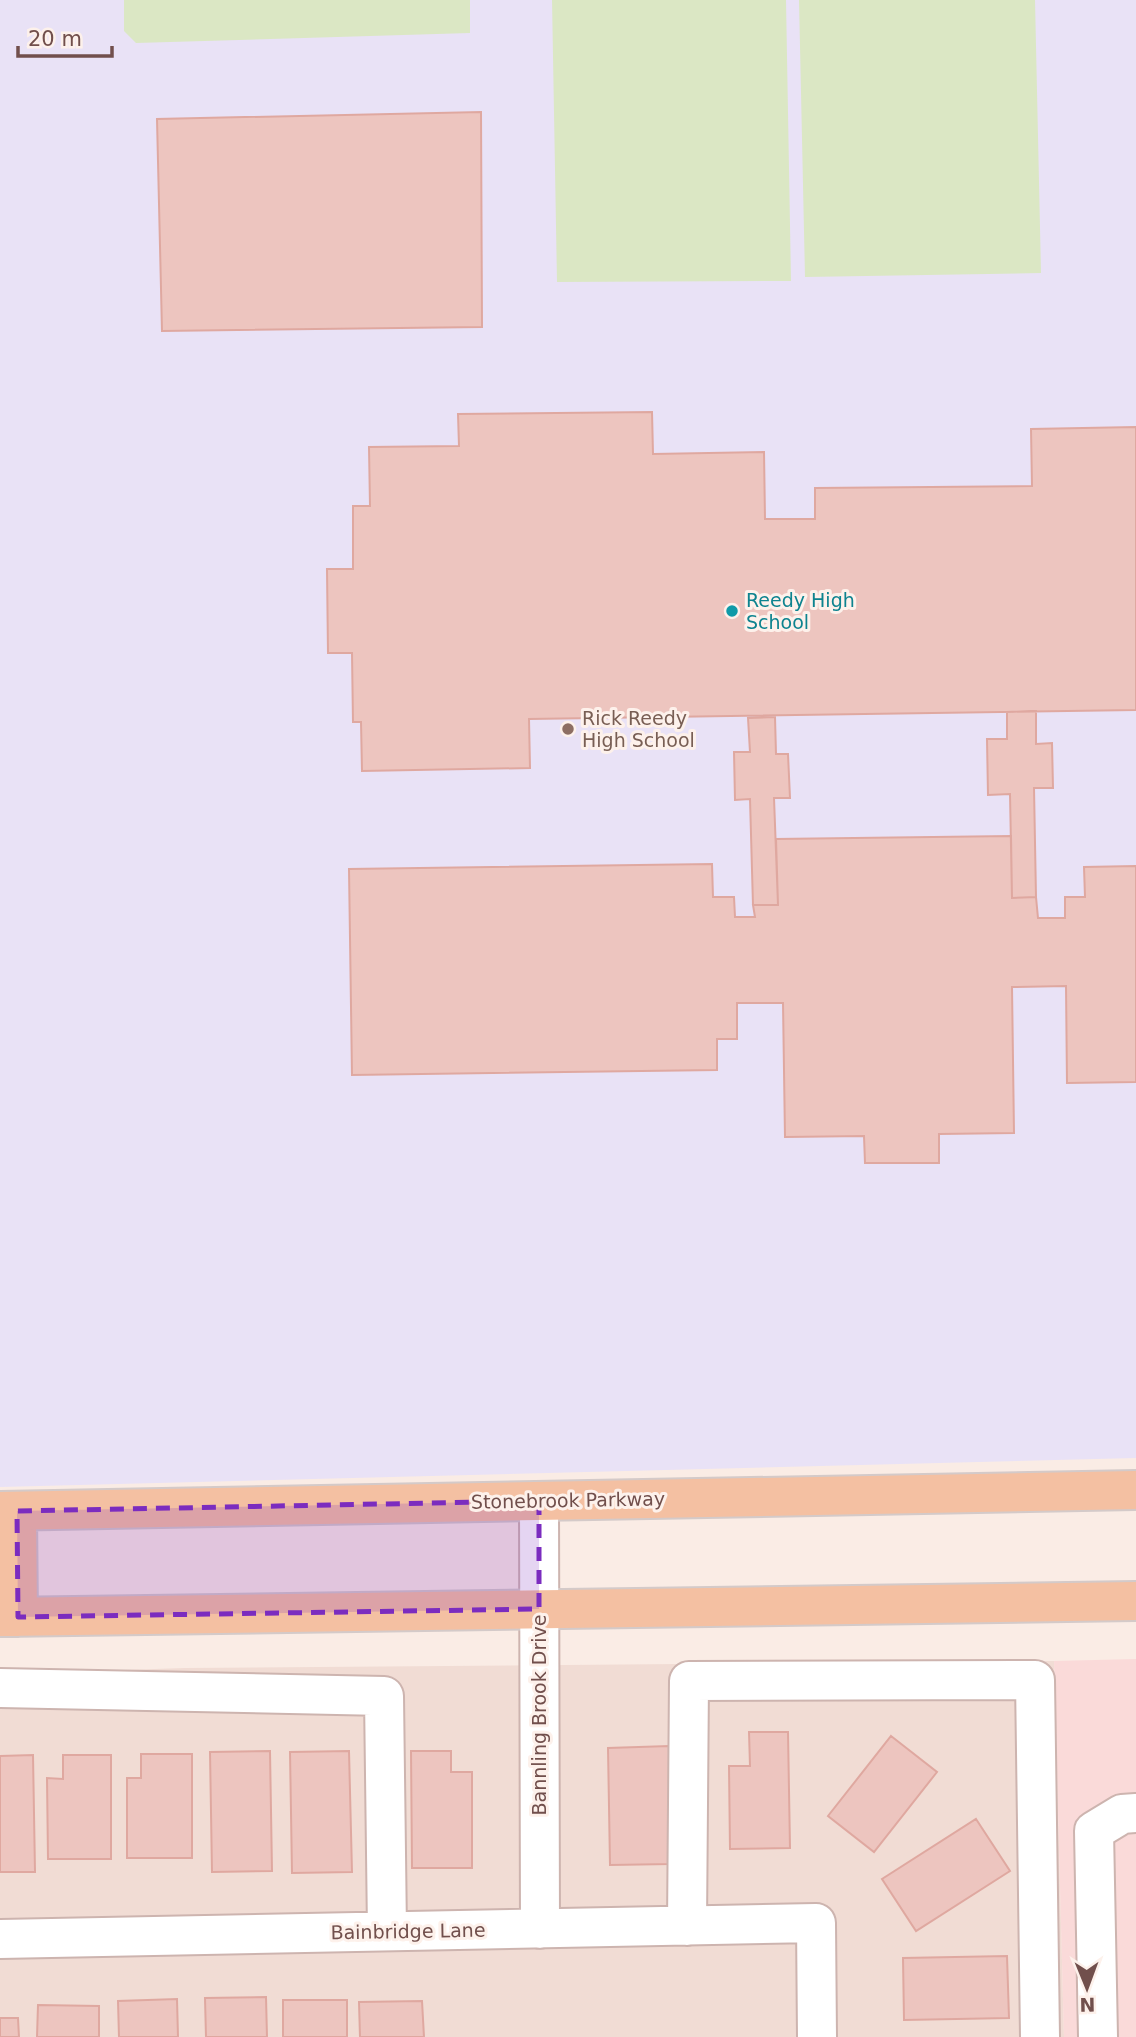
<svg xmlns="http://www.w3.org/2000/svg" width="1136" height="2037" font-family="'DejaVu Sans',sans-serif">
  <rect width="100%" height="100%" fill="#faece5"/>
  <!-- residential -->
  <path fill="#f1dcd4" d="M1054 1661 1064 2037H0V1674L185 1668Z"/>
  <!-- commercial -->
  <path fill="#fadad9" d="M1136 1659V2037H1064L1054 1661Z"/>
  <!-- education -->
  <path fill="#e9e2f6" d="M0 0H1136V1458L0 1487Z"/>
  <!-- green -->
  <path fill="#dbe7c4" d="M124 0H470V33L136 43 124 31Z
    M552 0H786L791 281 557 282Z
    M799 0H1035L1041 273 805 277Z"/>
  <!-- building -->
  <path fill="#edc5bf" stroke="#dfa8a0" stroke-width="2" d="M481 112 482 327 162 331 157 119Z
    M652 412 653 454 764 452 765 519H815V488L1032 486 1031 429 1136 427V710L529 719 530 768 362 771 361 722H353L352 653H328L327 569H353V506H370L369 447 459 446 458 414Z
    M1036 711V744L1052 743 1053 788H1034L1036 897 1012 898 1010 794 988 795 987 739H1007V712Z
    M775 717 776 754H788L790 798H774L778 905H753L750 799 735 800 734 752H750L748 718Z
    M1011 836 1012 898 1036 897 1038 918H1065V897H1085L1084 867 1136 866V1082L1067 1083 1066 986 1012 987 1014 1133 939 1134V1163H865L864 1136 785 1137 783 1003H737V1039H717V1070L352 1075 349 869 712 864 713 897H734L735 917H755L753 905H778L776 839Z
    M749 1732H788L790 1848 730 1849 729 1766H750Z
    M891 1736 937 1772 874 1852 828 1816Z
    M669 1746 671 1864 610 1865 608 1748Z
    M270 1751 272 1871 212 1872 210 1752Z
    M349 1751 352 1872 292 1873 290 1752Z
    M411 1751H451V1772H472V1868H412Z
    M141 1754H192V1858H127V1778H141Z
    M33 1755 35 1872H0V1756Z
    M63 1755H111V1859H48L47 1778 63 1779Z
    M976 1819 1010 1871 916 1931 882 1879Z
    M1007 1956 1009 2018 904 2020 903 1958Z
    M266 1997 267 2037H206L205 1998Z
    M177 1999 178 2037H119L118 2001Z
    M283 2000H347V2037H283Z
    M422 2001 424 2037H360L359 2002Z
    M38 2005 99 2006V2037H37Z
    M0 2018H18L19 2037H0Z"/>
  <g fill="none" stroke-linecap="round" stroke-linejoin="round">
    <!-- minor casing -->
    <g stroke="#cdb4af" stroke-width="42">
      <path id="minor" d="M539 1501 540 1929
        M0 1688 384 1696 387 1931
        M687 1926 689 1681 1035 1680 1040 2037
        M0 1939 816 1923 817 2037
        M1098 2037 1094 1831 1122 1814 1136 1813"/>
    </g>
    <!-- major casing -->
    <g stroke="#d4cac9" stroke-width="42">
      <path id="major" d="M0 1511 1136 1490
        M17 1511 18 1617
        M0 1617 1136 1601"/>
    </g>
    <!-- minor -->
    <use href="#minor" stroke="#fff" stroke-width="38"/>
    <!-- major -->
    <use href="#major" stroke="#f4c0a2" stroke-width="38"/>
  </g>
  <!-- marked area -->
  <path fill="#7b2cbf" fill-opacity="0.2" stroke="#7b2cbf" stroke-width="5" stroke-dasharray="14 9" stroke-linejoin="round" d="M539 1501V1609L18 1617 17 1511Z"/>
  <!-- markers -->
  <circle fill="#0f9aa8" stroke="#fdf1eb" stroke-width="2.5" cx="732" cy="611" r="7"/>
  <circle fill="#8d6e63" stroke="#fdf1eb" stroke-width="2.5" cx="568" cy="729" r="7"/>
  <g text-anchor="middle" stroke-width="6" stroke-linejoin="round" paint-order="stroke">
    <!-- culture labels -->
    <g font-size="19" fill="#0d838f" stroke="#fdf1eb" text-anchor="start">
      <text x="746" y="607">Reedy High<tspan x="746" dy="22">School</tspan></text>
    </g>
    <!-- education labels -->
    <g font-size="19" fill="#785e54" stroke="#fdf1eb" text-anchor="start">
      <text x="582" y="725">Rick Reedy<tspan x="582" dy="22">High School</tspan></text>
    </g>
    <!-- street labels -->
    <g font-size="19" fill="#714f4c" stroke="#fdf1eb">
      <text transform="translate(568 1500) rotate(-1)" y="7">Stonebrook Parkway</text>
      <text transform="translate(539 1715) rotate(-90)" y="7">Bannling Brook Drive</text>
      <text transform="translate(408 1931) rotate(-1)" y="7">Bainbridge Lane</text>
    </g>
  </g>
  <!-- north arrow -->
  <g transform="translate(1087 1988) rotate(179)" stroke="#fdf1eb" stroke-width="5" paint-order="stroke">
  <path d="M0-5L12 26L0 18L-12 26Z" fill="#714f4c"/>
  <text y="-10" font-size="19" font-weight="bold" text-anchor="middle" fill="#714f4c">N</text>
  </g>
  <!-- scale -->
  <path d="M18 46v10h94v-10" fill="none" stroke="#714f4c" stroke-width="3.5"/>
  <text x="28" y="46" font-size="21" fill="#714f4c" stroke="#fdf1eb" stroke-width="5" paint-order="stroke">20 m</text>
</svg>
